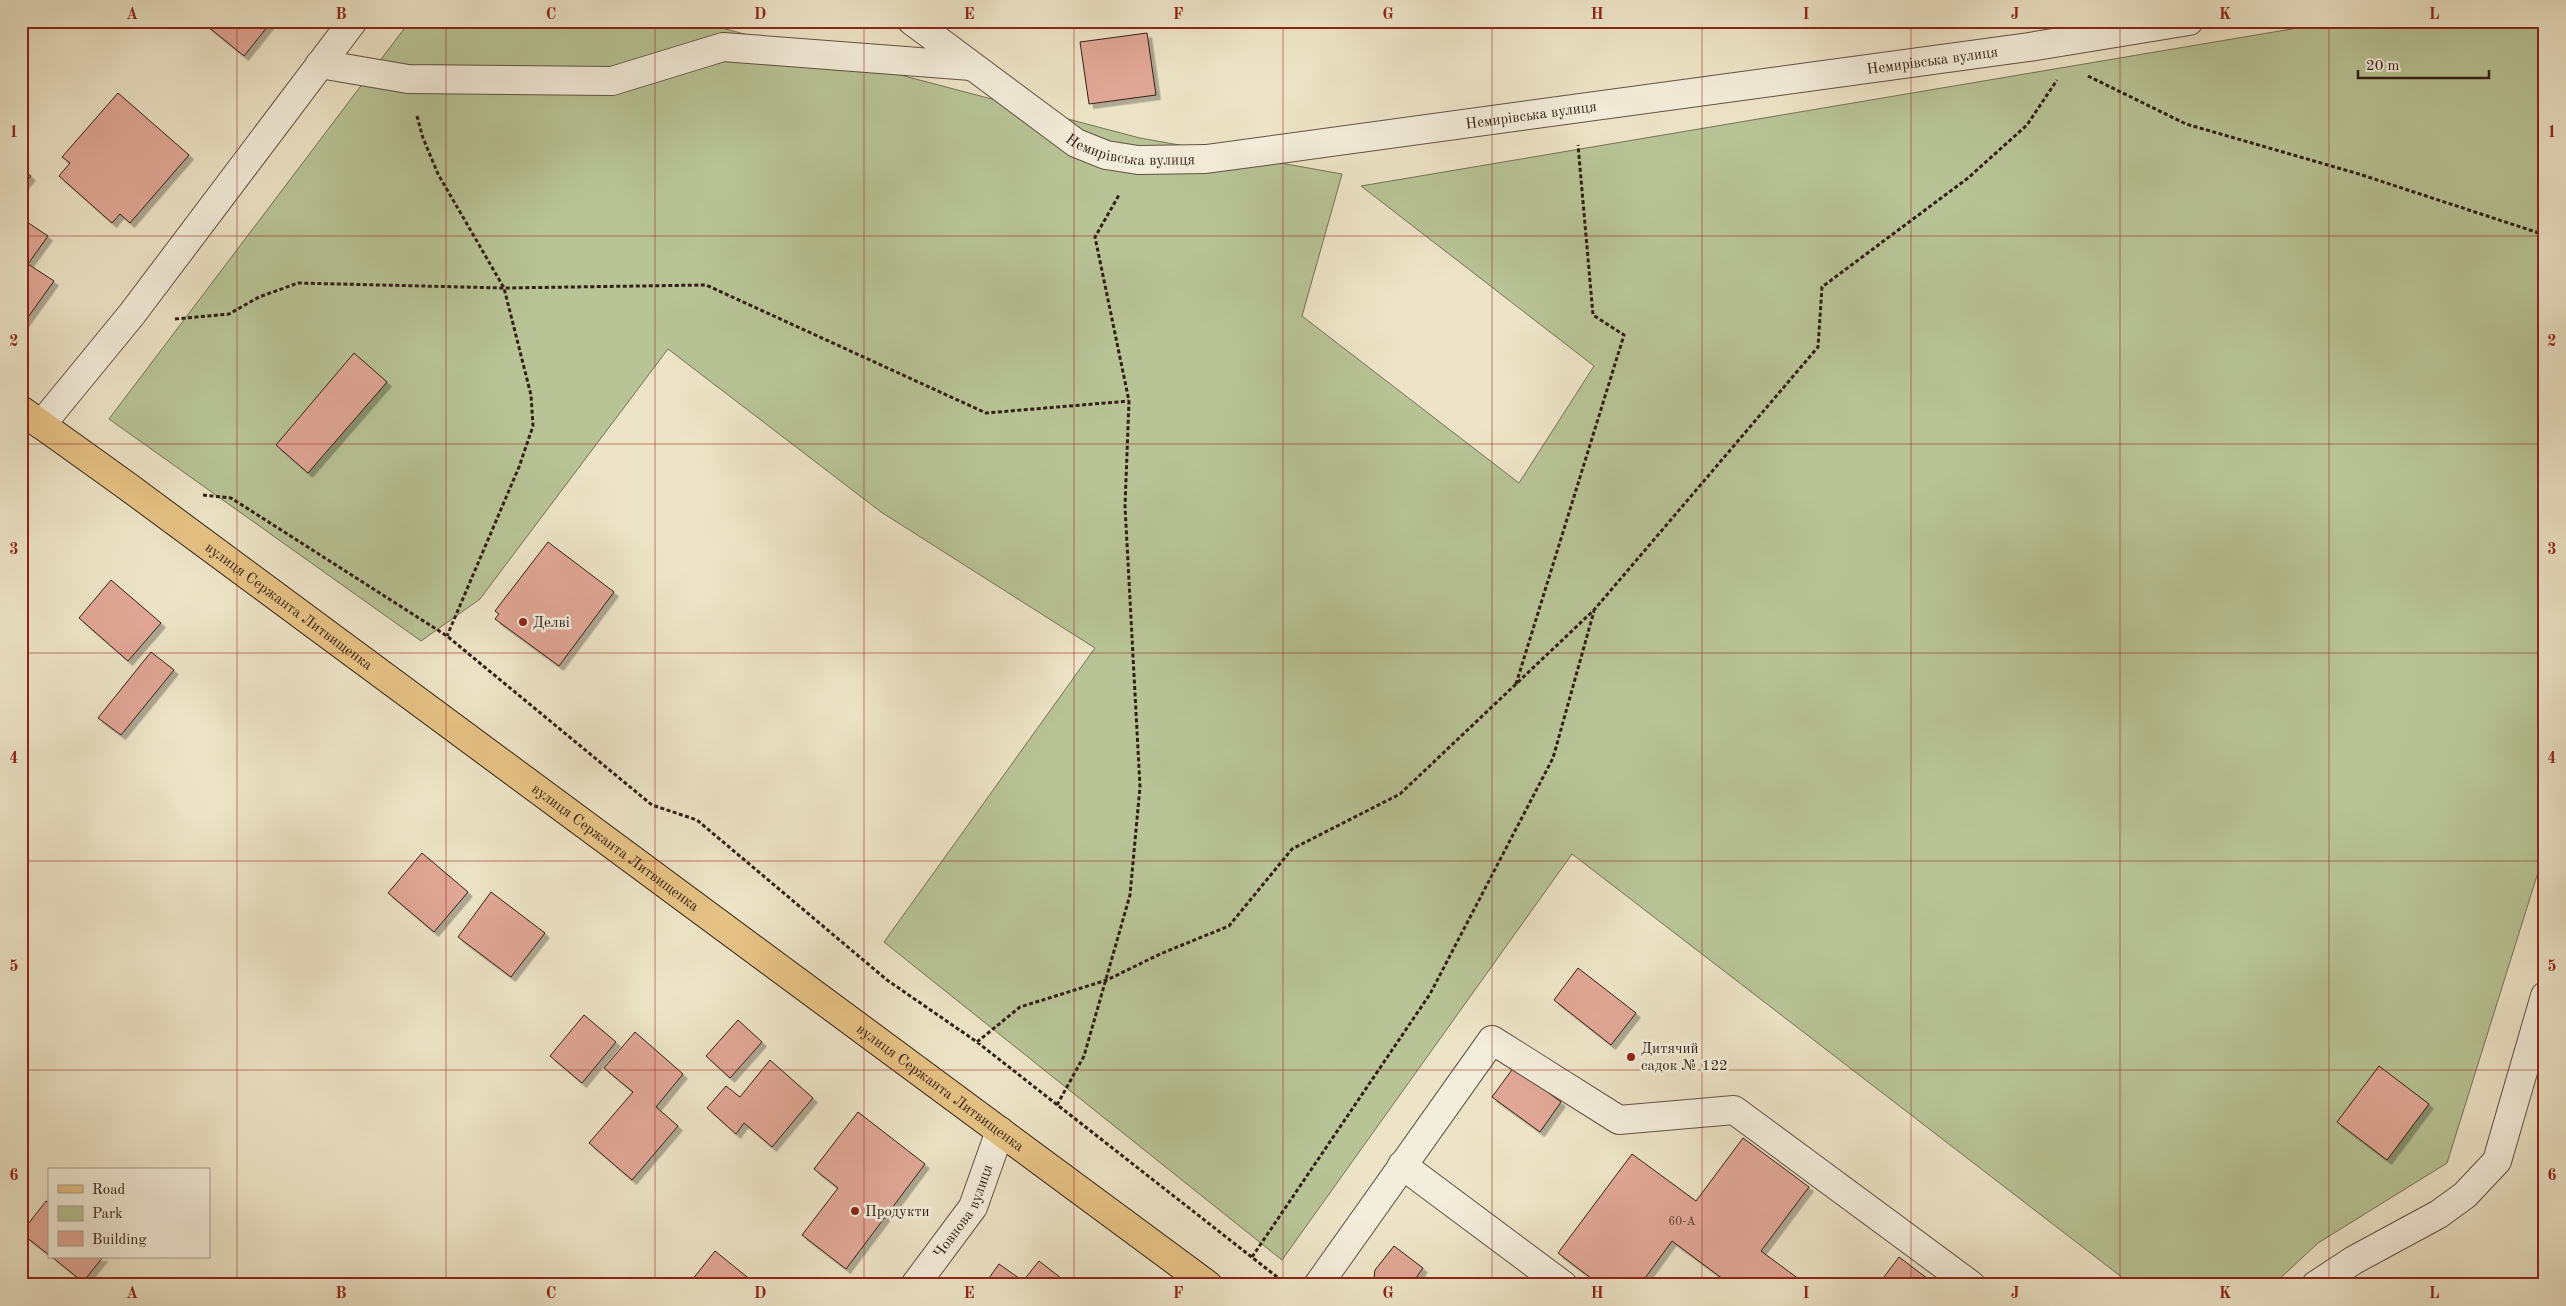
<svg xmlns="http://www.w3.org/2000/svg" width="2566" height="1306" font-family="'Old Standard TT',serif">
  <defs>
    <filter id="shadow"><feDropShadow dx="4.5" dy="4.5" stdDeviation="0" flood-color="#0004"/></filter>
  </defs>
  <rect width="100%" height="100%" fill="#ede4c7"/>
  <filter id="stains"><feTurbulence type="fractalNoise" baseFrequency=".004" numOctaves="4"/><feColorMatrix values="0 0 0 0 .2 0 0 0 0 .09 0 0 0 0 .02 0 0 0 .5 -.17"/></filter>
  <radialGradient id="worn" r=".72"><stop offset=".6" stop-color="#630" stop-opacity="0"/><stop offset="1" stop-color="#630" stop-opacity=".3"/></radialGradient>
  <!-- green -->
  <path fill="#b8c496" stroke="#757256" d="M410 21H695L1140 138 1342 174 1302 316 1519 483 1594 366 1361 186 2339 21H2545V850L2447 1163 2318 1243 2273 1285H2132L1572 854 1282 1260 884 942 1095 648 881 512 668 349 480 599 421 641 109 419Z"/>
  <!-- building -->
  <path fill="#e1a796" stroke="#322015" filter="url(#shadow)" d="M201 21H272L244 56Z
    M1147 33 1156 95 1089 104 1080 42Z
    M118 93 189 155 130 223 120 214 112 223 59 176 70 163 62 157Z
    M21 168 31 176 21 188Z
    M24 220 48 236 28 264 54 281 21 327V224Z
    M354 353 387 382 308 473 276 445Z
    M548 542 614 592 559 666 495 619 499 614 495 611Z
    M111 580 161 623 128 661 79 618Z
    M151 652 174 670 121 735 98 718Z
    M422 853 468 892 434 932 388 893Z
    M491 892 545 933 511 977 458 937Z
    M1578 968 1636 1013 1611 1045 1554 1000Z
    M584 1015 616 1042 582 1083 550 1056Z
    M738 1020 762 1042 730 1078 706 1056Z
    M635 1032 683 1074 656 1107 678 1126 632 1180 589 1143 633 1092 604 1068Z
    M770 1060 813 1098 772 1147 744 1123 736 1134 707 1108 726 1086 740 1097Z
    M2379 1066 2429 1104 2387 1160 2337 1122Z
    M1514 1067 1561 1102 1540 1132 1492 1097Z
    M858 1112 925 1164 846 1269 802 1235 838 1188 814 1169Z
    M1743 1138 1809 1187 1761 1251 1807 1285H1731L1672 1241 1640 1285H1600L1558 1253 1632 1154 1696 1201Z
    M46 1201 49 1203V1255L21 1233Z
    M1394 1246 1423 1268 1411 1285H1373L1375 1270Z
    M715 1251 757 1285H688Z
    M52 1257H103L83 1282Z
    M1899 1257 1936 1285H1878Z
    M1039 1261 1070 1285H984L999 1264 1023 1281Z"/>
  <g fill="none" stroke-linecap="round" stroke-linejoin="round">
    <!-- minor casing -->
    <g stroke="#615142" stroke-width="30">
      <g id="minor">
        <path id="s1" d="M912 21 1076 143 1106 155 1138 160 1206 159 2029 47 2189 21"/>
        <path d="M320 64 408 79 612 81 723 47 971 66"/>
        <path d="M41 425 132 314 353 21"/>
        <path d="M1402 1165 1563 1285"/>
        <path id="s2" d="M915 1285 973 1207 1000 1131"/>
        <path d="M1318 1285 1492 1040 1619 1120 1734 1110 1971 1285"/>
        <path d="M2316 1285 2354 1260 2439 1214 2465 1195 2497 1161 2545 996"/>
      </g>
    </g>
    <!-- major casing -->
    <g stroke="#322015" stroke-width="30">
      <g id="major">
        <path id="s3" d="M21 410 127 486 1208 1285"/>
      </g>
    </g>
    <!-- path -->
    <path stroke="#322015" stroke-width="3" stroke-dasharray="4 2.5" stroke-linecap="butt" d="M2088 76 2186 124 2359 174 2545 235
      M417 116 423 138 438 174 504 288 531 395 533 426 519 467 447 636
      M175 319 229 314 259 297 298 283 504 288 706 285 986 413 1129 401
      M203 495 231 498 447 636 652 805 697 820 887 980 977 1042 1281 1280
      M1516 684 1624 335 1593 315 1578 145
      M977 1042 1020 1007 1107 980 1160 954 1229 926 1292 849 1400 794 1594 610 1818 347 1822 287 1968 178 2027 125 2057 80
      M1057 1105 1084 1056 1130 895 1140 787 1125 506 1129 401 1095 237 1119 195
      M1252 1257 1430 994 1553 758 1594 611"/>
    <!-- minor -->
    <use href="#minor" stroke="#f3eddb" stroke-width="28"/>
    <!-- major -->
    <use href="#major" stroke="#e6c284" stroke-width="28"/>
  </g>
  <!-- grid -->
  <path fill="none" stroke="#8f2418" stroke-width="1" stroke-opacity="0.55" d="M237 21V1285M446 21V1285M655 21V1285M864 21V1285M1074 21V1285M1283 21V1285M1492 21V1285M1702 21V1285M1911 21V1285M2120 21V1285M2329 21V1285M21 236H2545M21 444H2545M21 653H2545M21 861H2545M21 1070H2545"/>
  <!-- markers -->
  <g fill="#8f2418" stroke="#f3eddb" stroke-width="2">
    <circle cx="523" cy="622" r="5"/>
    <circle cx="1631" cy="1057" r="5"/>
    <circle cx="855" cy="1211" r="5"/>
  </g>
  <g text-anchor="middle" stroke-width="5" stroke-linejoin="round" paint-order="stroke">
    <!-- number labels -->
    <g font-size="12" fill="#5e4235">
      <text x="1682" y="1225">60-А</text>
    </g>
    <!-- street labels -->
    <g font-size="15" fill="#322015" stroke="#f3eddb">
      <text dy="5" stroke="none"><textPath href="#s1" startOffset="1070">Немирівська вулиця</textPath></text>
      <text dy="5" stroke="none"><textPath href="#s1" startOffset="665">Немирівська вулиця</textPath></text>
      <text dy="5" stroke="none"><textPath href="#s1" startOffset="260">Немирівська вулиця</textPath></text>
      <text dy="5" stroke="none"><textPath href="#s3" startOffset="332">вулиця Сержанта Литвищенка</textPath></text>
      <text dy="5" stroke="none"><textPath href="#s3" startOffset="738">вулиця Сержанта Литвищенка</textPath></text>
      <text dy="5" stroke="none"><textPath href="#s3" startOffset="1142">вулиця Сержанта Литвищенка</textPath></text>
      <text dy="5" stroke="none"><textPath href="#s2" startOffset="89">Човнова вулиця</textPath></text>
    </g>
    <!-- poi labels -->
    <g font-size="15" fill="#322015" stroke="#f3eddb" text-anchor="start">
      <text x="533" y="627">Делві</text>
      <text x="1641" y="1053">Дитячий<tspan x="1641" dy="17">садок № 122</tspan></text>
      <text x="865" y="1216">Продукти</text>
    </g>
  </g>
  <!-- margin -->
  <rect width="2566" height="1306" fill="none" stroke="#ede4c7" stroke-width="55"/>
  <!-- legend -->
  <rect x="48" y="1168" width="162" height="90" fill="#f3eddb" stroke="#a69b8c"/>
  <rect x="58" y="1185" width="25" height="8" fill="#e6c284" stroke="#a69b8c"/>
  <text x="92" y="1194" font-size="15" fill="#322015">Road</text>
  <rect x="58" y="1206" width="25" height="15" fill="#b8c496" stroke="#a69b8c"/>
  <text x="92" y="1218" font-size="15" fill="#322015">Park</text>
  <rect x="58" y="1231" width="25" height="15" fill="#e1a796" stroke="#a69b8c"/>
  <text x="92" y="1244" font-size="15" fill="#322015">Building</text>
  <!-- scale -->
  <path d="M2358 70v8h131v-8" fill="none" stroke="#322015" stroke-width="2.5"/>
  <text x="2366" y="70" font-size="15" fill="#322015" stroke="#f3eddb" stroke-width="4" paint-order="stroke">20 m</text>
  <rect x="28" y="28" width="2510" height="1250" fill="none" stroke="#8f2418" stroke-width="2"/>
  <g font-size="16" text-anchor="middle" font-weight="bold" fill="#8f2418">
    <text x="132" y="19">A</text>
    <text x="341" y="19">B</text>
    <text x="551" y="19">C</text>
    <text x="760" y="19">D</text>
    <text x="969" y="19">E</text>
    <text x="1178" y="19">F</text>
    <text x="1388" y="19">G</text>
    <text x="1597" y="19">H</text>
    <text x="1806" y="19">I</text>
    <text x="2015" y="19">J</text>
    <text x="2225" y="19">K</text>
    <text x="2434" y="19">L</text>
    <text x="14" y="137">1</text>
    <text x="2552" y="137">1</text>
    <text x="14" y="346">2</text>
    <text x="2552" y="346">2</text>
    <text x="14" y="554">3</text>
    <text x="2552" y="554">3</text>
    <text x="14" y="763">4</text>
    <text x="2552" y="763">4</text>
    <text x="14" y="971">5</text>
    <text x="2552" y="971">5</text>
    <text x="14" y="1180">6</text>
    <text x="2552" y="1180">6</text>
    <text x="132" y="1298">A</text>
    <text x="341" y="1298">B</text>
    <text x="551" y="1298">C</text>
    <text x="760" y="1298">D</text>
    <text x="969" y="1298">E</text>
    <text x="1178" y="1298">F</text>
    <text x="1388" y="1298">G</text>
    <text x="1597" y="1298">H</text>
    <text x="1806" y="1298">I</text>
    <text x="2015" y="1298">J</text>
    <text x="2225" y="1298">K</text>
    <text x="2434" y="1298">L</text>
  </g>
  <rect width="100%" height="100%" filter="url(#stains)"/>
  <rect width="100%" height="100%" fill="url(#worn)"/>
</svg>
